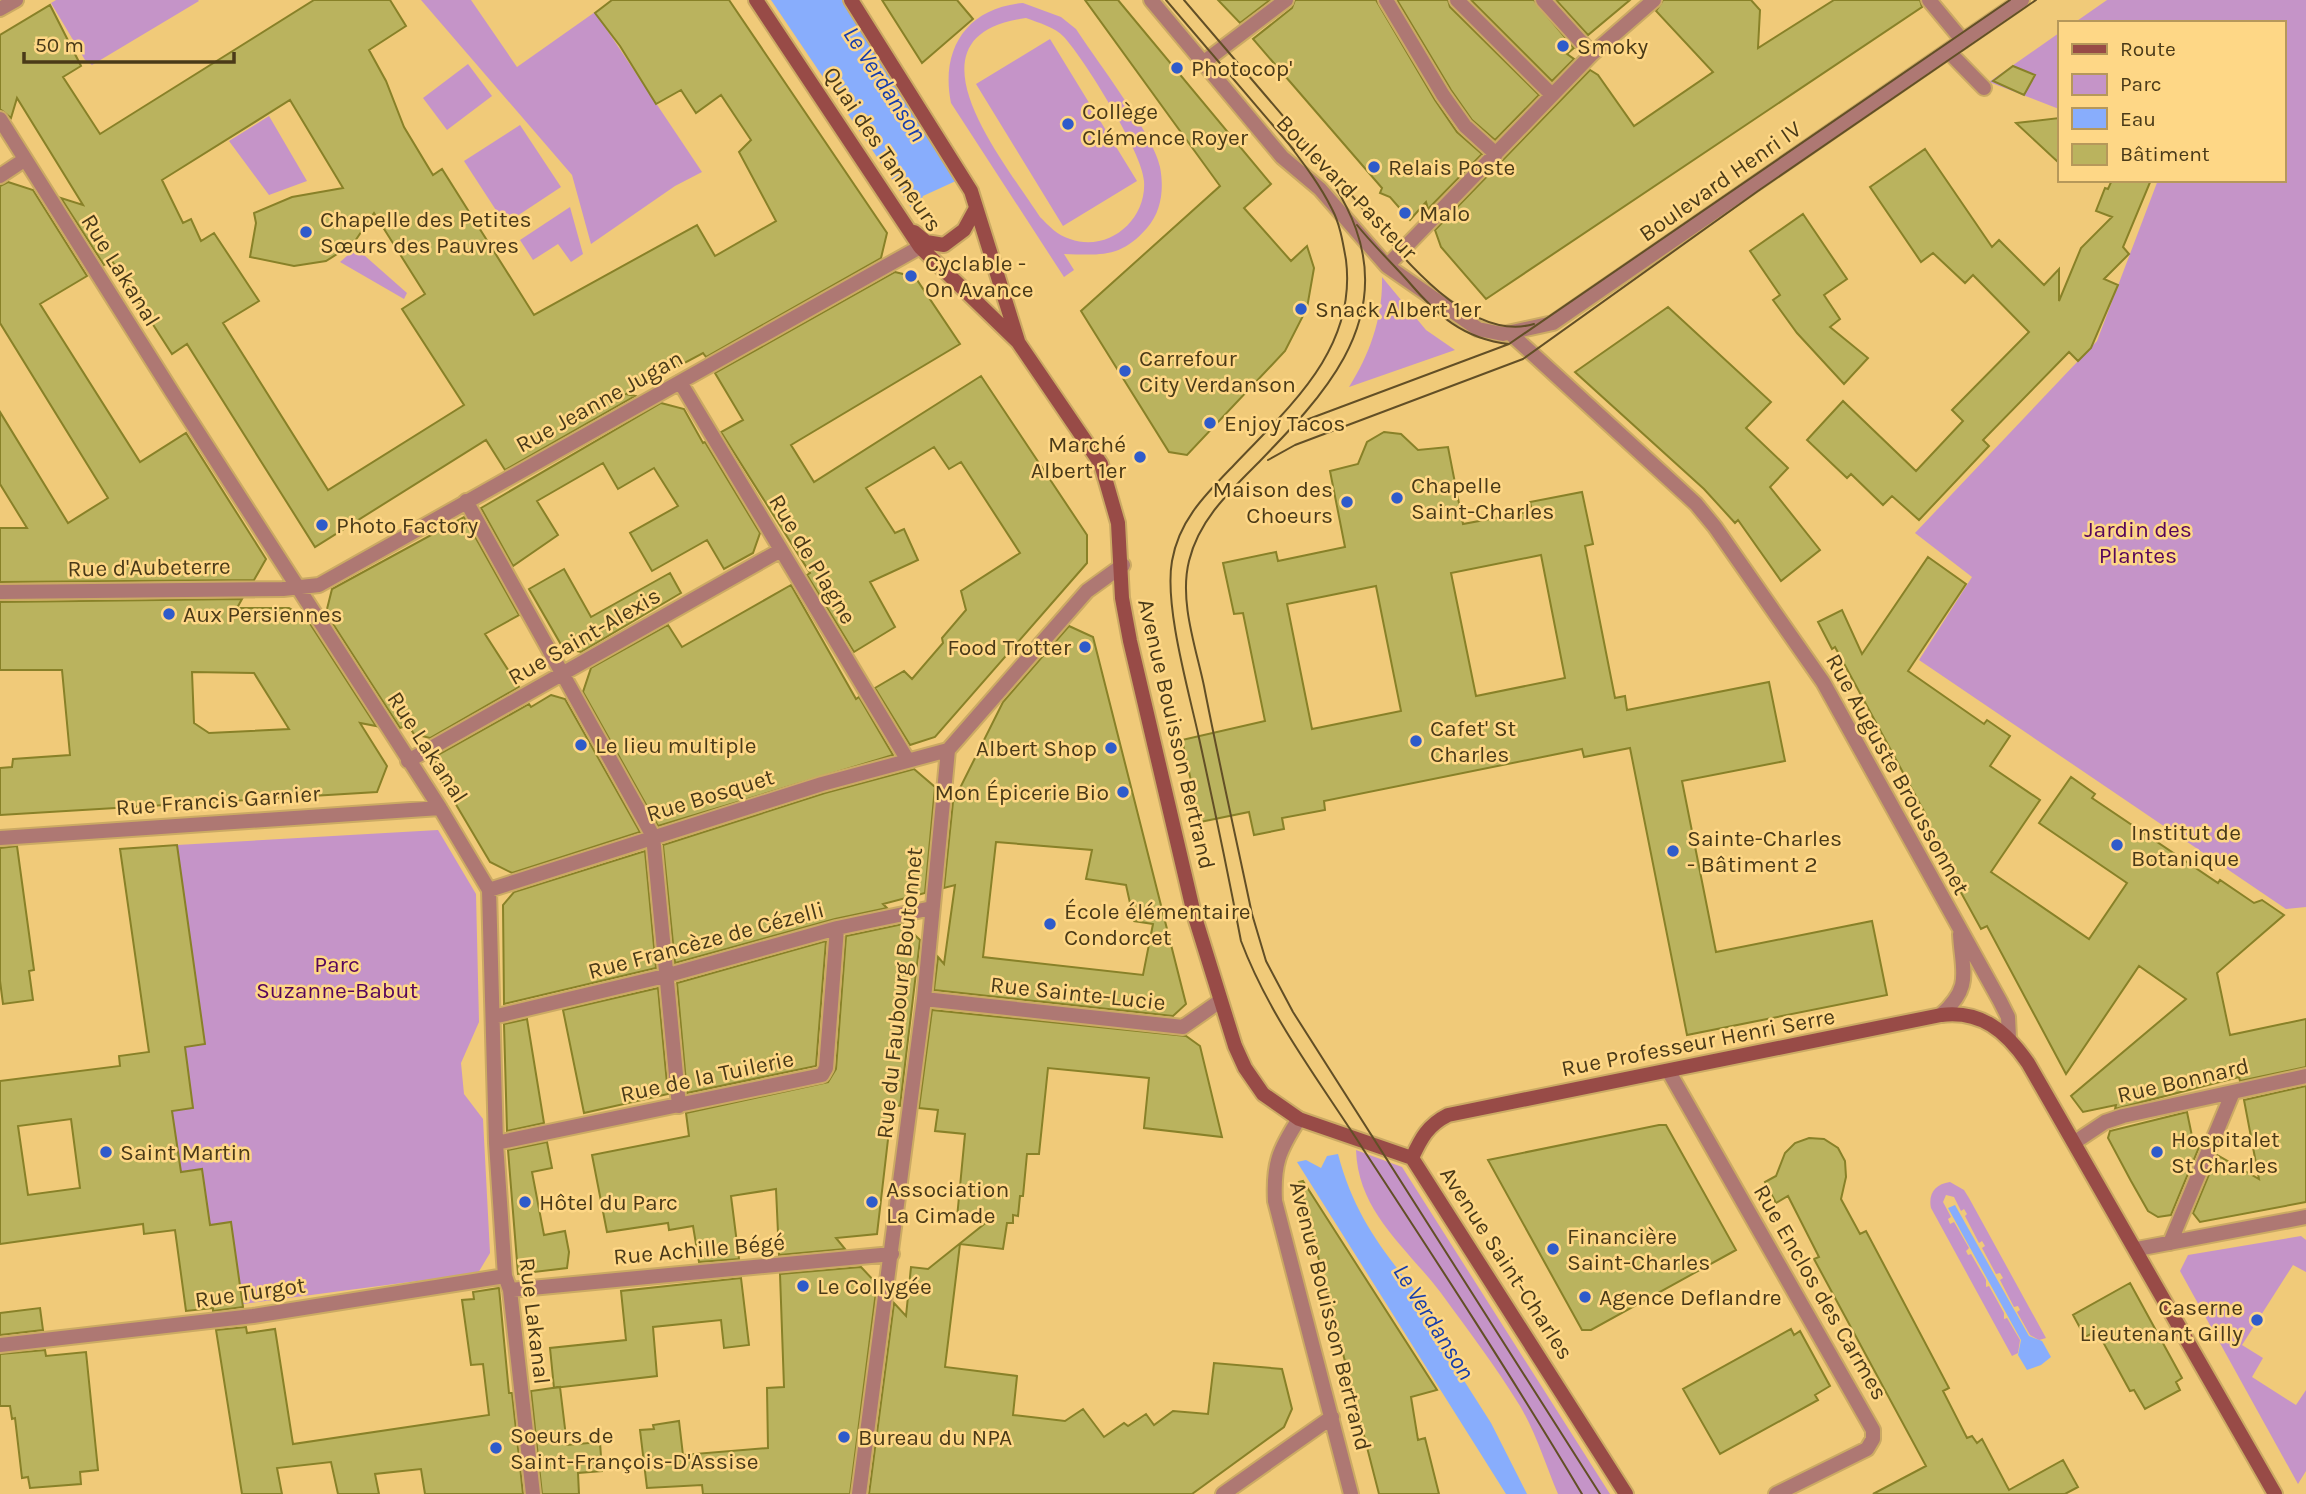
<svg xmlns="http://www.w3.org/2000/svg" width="2306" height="1494" font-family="Karla,sans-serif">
  <rect width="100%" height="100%" fill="#f0ca79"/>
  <!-- green -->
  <path fill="#c594c8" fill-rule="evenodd" d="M56 0H198L199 1 92 65 85 60 51 3Z
    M421 0H471L517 67 595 12 702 172 675 186 591 244 572 175Z
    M2107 0H2306V907L2286 909 1919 660 1972 577 1915 533 2097 341 2158 180H2283V23H2074Z
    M1023 3 1061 17 1076 29C1096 60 1154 135 1160 167 1164 188 1162 211 1147 228 1121 258 1101 255 1064 254L1074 270 1064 277 951 103C940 49 967 8 1023 3ZM1026 18C1039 23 1055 27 1064 37 1084 59 1143 153 1144 181 1147 220 1108 253 1070 239 1057 235 1049 226 1040 217 1005 162 897 35 1026 18Z
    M2059 33V109L1989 82Z
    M1050 39 1137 181 1063 226 976 84Z
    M468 64 492 96 447 130 423 98Z
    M269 116 307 181 269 195 229 141Z
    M520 125 561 187 505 224 464 161Z
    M570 207 583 254 571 262 558 244 533 260 520 240Z
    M356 248 407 293 404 299 340 262Z
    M1382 277 1426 330 1455 350 1349 387C1370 354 1383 317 1382 277Z
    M438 830 476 894 479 1022 461 1063 464 1094 483 1119 490 1253 478 1273 243 1304 231 1222 210 1225 202 1169 181 1172 172 1111 193 1108 185 1047 205 1044 177 845Z
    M1356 1150 1402 1167 1610 1494H1558C1546 1466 1536 1433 1520 1406 1496 1367 1468 1330 1441 1293 1406 1247 1358 1212 1356 1150Z
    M1950 1182 1964 1190 1969 1198 2046 1338 2039 1340 2030 1335 2017 1312 2020 1310 2018 1306 2014 1307 2000 1280 2003 1278 2000 1273 1996 1274 1982 1248 1985 1246 1982 1241 1979 1243 1965 1216 1967 1214 1964 1209 1961 1211 1954 1197 1946 1195 1943 1202 1951 1217 1948 1219 1950 1224 1954 1222 1969 1248 1966 1251 1968 1255 1971 1254 1986 1280V1287L1989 1286 2004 1313V1319L2007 1318 2020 1340 2018 1353 2012 1356 1931 1208C1928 1194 1935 1184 1950 1182Z
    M2301 1236 2306 1240V1272L2293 1265 2242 1345 2263 1358 2252 1377 2296 1405 2306 1390V1471L2298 1484 2180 1271 2188 1255Z"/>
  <!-- water -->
  <path fill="#88adfc" d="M771 0H842L958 180 923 196 920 203 912 209Z
    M1338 1154C1356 1223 1390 1259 1433 1313L1426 1321 1491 1423 1527 1494H1506L1297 1162 1306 1160 1321 1168 1327 1156Z
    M1955 1205 2029 1336 2042 1341 2051 1357 2041 1365 2027 1370 2018 1355 2021 1340 1948 1208Z"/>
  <!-- building -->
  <path fill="#bab35e" stroke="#888128" stroke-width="2" fill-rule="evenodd" d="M314 0H390L406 26 369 50 386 81 404 127 433 175 442 169 534 315 697 225 715 256 776 221 739 152 751 140 721 95 696 113 681 90 656 104 620 46 595 13 612 0H729L887 233 881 258 706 357 703 353 626 394 635 396 505 470 486 440 315 547 187 344 172 354 112 261 104 265 61 198 83 205 17 98 11 118 0 109V35L50 5 81 66 63 77 100 134ZM290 100 343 188 292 197 254 213 256 223 250 257 294 266 326 261 353 244 374 213 425 294 402 309 464 405 328 490 223 323 259 301 214 233 201 241 191 219 183 223 162 180Z
    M882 0H957L973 19 922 63Z
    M1085 0H1118L1271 184 1244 208 1291 261 1307 246 1314 268 1307 308 1285 351 1187 455 1169 452 1081 311 1220 186Z
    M1218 0H1270L1240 23Z
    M1295 0H1376L1435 100 1457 132 1482 154 1428 209 1426 202 1410 220 1390 197 1380 193 1382 188 1253 39 1292 8Z
    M1397 0H1448L1450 7 1539 95 1495 140 1472 120 1451 90Z
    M1471 0H1534L1574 48 1567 54 1574 59 1552 81Z
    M1556 0H1630L1588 35Z
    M1663 0H1751L1760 10 1758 48 1834 0H1920L1922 7 1486 299 1441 247 1435 230 1590 70 1598 75 1634 126 1713 72 1656 11Z
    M2013 66 2035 75 2024 95 1993 81Z
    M2059 118V163L2016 123Z
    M1925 149 1992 247 1999 240 2044 285 2059 269V301L2081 248 2112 217 2096 211 2105 188 2108 189 2112 180H2151L2123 247 2129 254 2104 279 2118 285 2091 348 2078 361 2069 352 1983 440 1989 446 1919 520 1892 496 1883 505 1851 474 1847 478 1807 440 1843 401 1916 471 1963 421 1952 410 2029 332 1973 275 1965 283 1933 253 1921 262 1870 187Z
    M8 182 33 190 87 276 40 304 140 462 186 433 266 559 254 580 0 582V528H27L0 484V412L68 523 108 498 0 323V186Z
    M1803 214 1847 279 1824 295 1840 319 1830 327 1868 358 1844 384 1797 333 1773 300 1780 295 1750 251Z
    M895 272 915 277 960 344 791 445 814 482 981 376 1087 535V563L935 737 910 745 875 688 904 671 912 679 943 643 942 638 966 610 961 591 1020 553 961 462 949 469 934 447 866 488 895 533 904 529 918 560 870 582 895 627 854 652 807 575 810 573 721 432 743 420 715 373Z
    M1668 307 1771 402 1746 428 1788 468 1770 487 1820 550 1781 581 1738 520 1735 523 1704 489 1575 372Z
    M661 403 684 409 703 443 705 442 760 533 753 553 724 569 707 540 652 571 630 533 678 506 654 468 618 489 603 463 537 501 558 535 513 566 481 508Z
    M1384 432 1401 434 1418 450 1448 447 1463 524 1532 511 1530 502 1582 492 1593 544 1585 546 1615 698 1625 696 1627 710 1769 682 1785 761 1682 781 1716 952 1872 921 1887 995 1687 1035 1630 748 1584 757 1582 749 1324 801 1325 810 1282 818 1284 829 1254 835 1249 812 1200 822 1182 740 1265 721 1243 613 1234 614 1223 563 1276 552 1278 561 1345 547 1330 471 1358 464 1367 442ZM1541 555 1565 678 1476 696 1451 573ZM1376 586 1401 711 1312 729 1287 604Z
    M464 517 519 615 485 634 519 687 430 738 414 734 408 725 400 728 326 613 332 589Z
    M1928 557 1966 584 1908 671 1984 724 1987 720 2010 736 1990 766 2040 800 1991 872 2089 939 2127 883 2039 823 2071 777 2095 794 2092 798 2218 883 2220 880 2254 903 2262 900 2284 915 2217 973 2230 1035 2306 1019V1067L2240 1081 2239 1077 2115 1109 2116 1105 2083 1112 2071 1096 2186 999 2139 966 2066 1074 1987 926 1981 929 1920 818 1926 815 1835 647 1832 649 1818 622 1842 610 1862 654Z
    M564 569 591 617 670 573 681 593 581 652 563 648 529 589Z
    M791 585 856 699 859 697 893 755 658 826 583 692 591 668 668 625 682 647Z
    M242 599 237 608H289L307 619 376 726 360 723 387 766 377 792 0 815V768L12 767 13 759 70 755 62 670H0V602ZM192 672 254 673 289 729 209 733 194 723Z
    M1069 626 1093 637 1186 1004 1173 1016 934 990 938 957 944 964 955 885 944 888 953 802 1003 702ZM996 842 1092 850 1086 879 1126 885 1134 921 1153 924 1143 975 983 957Z
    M551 695 565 699 640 832 512 873 490 862 435 769 438 755 529 704 531 707Z
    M914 769 935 787 925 893 883 904 887 908 835 919 675 963 663 845 825 793Z
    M177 845 205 1044 185 1047 193 1108 172 1111 181 1172 202 1169 210 1225 231 1222 243 1307 213 1311V1308L186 1311 175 1230 144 1234 143 1224 0 1244V1081L120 1066 119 1056 149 1052 120 849ZM71 1119 80 1188 28 1195 18 1126Z
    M17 846 34 970 29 971 33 1000 3 1004 0 981V848Z
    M645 851 656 968 504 1004 503 905 514 892Z
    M903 924 920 940 900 1106 892 1105 877 1234 836 1238 845 1249 779 1255 776 1189 731 1196 739 1259 699 1262 693 1226 669 1230 668 1223 607 1232 592 1155 689 1136 686 1113 828 1082 836 1069 846 936Z
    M826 941 816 1066 687 1093 677 983Z
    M658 988 668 1094 584 1113 563 1010Z
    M932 1010 1186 1036 1200 1046 1222 1137 1144 1128 1149 1078 1048 1068 1039 1154H1027L1023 1196H1020L1018 1216 1013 1215V1223H1007L1003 1249 960 1244 945 1367 1017 1376 1013 1415 1065 1421 1083 1409 1104 1437 1124 1423 1128 1426 1146 1414 1154 1425 1173 1411 1208 1414 1214 1363 1282 1369 1292 1409 1284 1427 1192 1494H869L894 1303 906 1316 911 1267 928 1269 988 1221 957 1218 965 1134 935 1131 938 1110 919 1108Z
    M527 1019 544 1123 507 1131 504 1024Z
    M2306 1086V1202L2200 1222 2193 1213 2217 1155 2259 1179 2244 1100Z
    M2187 1112 2193 1141 2200 1145 2171 1215 2158 1217 2148 1211 2131 1181 2108 1138 2110 1131Z
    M1659 1125H1666L1736 1250 1591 1330H1582L1488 1160Z
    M1809 1138 1824 1139 1838 1148 1845 1161 1846 1177 1841 1199 1860 1234 1866 1231 1949 1388 1943 1391 1967 1438 1972 1436 1977 1443 1982 1439 2009 1490 2063 1460 2078 1487 2065 1494H1873L1926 1466 1814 1259 1819 1257 1788 1196 1776 1203 1765 1182 1776 1176 1785 1153 1795 1143Z
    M547 1142 552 1168 532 1172 544 1235 565 1231 569 1252 567 1268 518 1274 508 1150Z
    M1303 1181 1437 1390 1411 1397 1418 1440 1425 1438 1439 1494H1379L1299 1182Z
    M861 1267 877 1284 850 1494H703L702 1485 647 1488 640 1430 654 1429 653 1425 679 1421 683 1455 768 1448 767 1388 784 1387 780 1274Z
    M741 1278 749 1345 724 1348 721 1320 653 1327 657 1376 554 1388 550 1348 626 1340 621 1291Z
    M2130 1283 2182 1378 2176 1382 2180 1390 2145 1409 2134 1390 2130 1391 2097 1331 2085 1337 2073 1315Z
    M499 1288 509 1393H512L523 1494H425L421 1469 375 1474 379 1494H338L331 1462 277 1468 282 1494H242L216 1330 246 1327 247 1333 275 1329 293 1444 475 1417 489 1415 483 1364 471 1365 462 1300 474 1299 473 1292Z
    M40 1308 43 1330 0 1335V1313Z
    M1791 1329 1794 1335 1800 1331 1830 1386 1815 1395 1818 1400 1720 1454 1683 1389Z
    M45 1350 46 1356 86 1352 98 1470 80 1472 81 1484 30 1488 28 1477 22 1478 15 1418 12 1419 10 1406H0V1354Z
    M560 1387 567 1445 600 1442 602 1471 578 1473 579 1494H542L531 1391Z"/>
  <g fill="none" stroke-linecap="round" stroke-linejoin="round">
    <!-- street casing -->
    <g stroke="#cbaa64" stroke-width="18">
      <path id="street" d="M1151 0 1282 157 1320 189 1387 266 1478 329 1503 334 1553 323 2022 0
        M1386 0 1443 95 1465 126 1496 154
        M1457 0 1552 95
        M1543 0 1592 54
        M1929 0 1963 41
        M0 9 16 0
        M1948 51 1984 88
        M1204 62 1286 0
        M0 119 172 392 440 808 489 890 496 1143 505 1276 510 1290 533 1494
        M0 176 24 160
        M1387 266 1592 54 1654 0
        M1511 334 1696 504 1715 527 1823 682 2000 1001 2008 1017 2009 1038
        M680 382 907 759
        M466 501 653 836 679 1106
        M0 592 283 589 319 585 920 247
        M408 761 781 550
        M0 838 440 808
        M489 890 822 784 948 750
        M924 999 1183 1027 1220 1001
        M1941 1015C1973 986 1962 972 1960 934
        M493 1017 665 976 837 928 932 908
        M1669 1072 1873 1430V1439L1867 1449 1776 1494
        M1299 1119C1279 1150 1273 1164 1275 1201L1351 1494
        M2075 1142 2105 1122 2123 1116 2306 1076
        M496 1143 822 1075 826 1068 837 928
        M2170 1243 2233 1092
        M2137 1249 2306 1217
        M510 1290 892 1254
        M0 1345 253 1316 505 1276
        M859 1494 924 999 948 750 1087 591 1123 565
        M1223 1494 1332 1417"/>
    </g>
    <!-- secondary casing -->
    <g stroke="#cbaa64" stroke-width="18">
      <path id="secondary" d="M756 0 920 247 1018 342 1101 464 1118 523 1122 598 1130 641 1194 914 1235 1046 1245 1068 1263 1094 1299 1119 1412 1158 1626 1494
        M851 0 971 191 1018 341
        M914 232 926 242 944 245 964 230 976 208
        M1412 1158C1421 1138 1428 1125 1448 1115L1941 1015C1981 1010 2006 1031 2028 1063L2275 1494"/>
    </g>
    <!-- street -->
    <use href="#street" stroke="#ae7873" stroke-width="14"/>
    <!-- secondary -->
    <use href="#secondary" stroke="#984b47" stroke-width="14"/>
    <!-- tram -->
    <path stroke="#624f26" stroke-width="2" d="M1166 0 1294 150
      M1184 0 1306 143
      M1301 138C1322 167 1344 195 1356 229 1391 327 1320 399 1258 463 1229 492 1199 520 1189 561 1179 601 1196 648 1204 686 1219 763 1236 838 1252 914L1266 961 1293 1012 1600 1494
      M1288 143C1304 164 1320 185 1332 209 1340 224 1343 243 1346 260 1357 349 1290 406 1234 465 1206 494 1179 520 1172 561 1164 606 1189 692 1199 738 1214 806 1228 873 1241 941 1270 1018 1321 1083 1365 1152 1439 1265 1513 1378 1582 1494
      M1339 180C1381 229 1460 346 1534 324
      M1357 225C1373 245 1391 262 1408 281 1437 315 1463 339 1509 344
      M1298 423 1509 344 2010 0
      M1268 460 1295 445 1523 359 1758 191 2036 0"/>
  </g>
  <!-- markers -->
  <g fill="#2f5bca" stroke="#fed786" stroke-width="2.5">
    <circle cx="1563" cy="46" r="7"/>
    <circle cx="1177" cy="68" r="7"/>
    <circle cx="1068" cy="124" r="7"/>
    <circle cx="1374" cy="167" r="7"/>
    <circle cx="1405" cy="213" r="7"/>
    <circle cx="306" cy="232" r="7"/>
    <circle cx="911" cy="276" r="7"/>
    <circle cx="1301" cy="309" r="7"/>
    <circle cx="1125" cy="371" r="7"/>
    <circle cx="1210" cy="423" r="7"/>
    <circle cx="1140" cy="457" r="7"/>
    <circle cx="1397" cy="498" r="7"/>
    <circle cx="1347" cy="502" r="7"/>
    <circle cx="322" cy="525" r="7"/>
    <circle cx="169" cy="614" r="7"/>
    <circle cx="1085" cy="647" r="7"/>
    <circle cx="1416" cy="741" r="7"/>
    <circle cx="581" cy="745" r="7"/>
    <circle cx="1111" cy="748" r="7"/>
    <circle cx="1123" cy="792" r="7"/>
    <circle cx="2117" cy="845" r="7"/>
    <circle cx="1673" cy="851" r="7"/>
    <circle cx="1050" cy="924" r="7"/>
    <circle cx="106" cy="1152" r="7"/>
    <circle cx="2157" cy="1152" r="7"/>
    <circle cx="525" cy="1202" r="7"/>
    <circle cx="872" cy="1202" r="7"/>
    <circle cx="1553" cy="1249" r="7"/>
    <circle cx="803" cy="1286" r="7"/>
    <circle cx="1585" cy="1297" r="7"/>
    <circle cx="2257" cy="1320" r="7"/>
    <circle cx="844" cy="1437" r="7"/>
    <circle cx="496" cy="1448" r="7"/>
  </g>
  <g text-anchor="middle" stroke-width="5" stroke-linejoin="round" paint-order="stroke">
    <!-- poi labels -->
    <g font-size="23" fill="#4a3a18" stroke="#fed786" text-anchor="start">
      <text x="1577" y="54">Smoky</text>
      <text x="1191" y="76">Photocop'</text>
      <text x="1082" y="119">Collège<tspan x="1082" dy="26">Clémence Royer</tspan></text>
      <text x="1388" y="175">Relais Poste</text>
      <text x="1419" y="221">Malo</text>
      <text x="320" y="227">Chapelle des Petites<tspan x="320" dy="26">Sœurs des Pauvres</tspan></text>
      <text x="925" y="271">Cyclable -<tspan x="925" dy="26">On Avance</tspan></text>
      <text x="1315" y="317">Snack Albert 1er</text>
      <text x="1139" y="366">Carrefour<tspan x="1139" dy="26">City Verdanson</tspan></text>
      <text x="1224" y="431">Enjoy Tacos</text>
      <text x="1126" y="452" text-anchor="end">Marché<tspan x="1126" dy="26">Albert 1er</tspan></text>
      <text x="1411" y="493">Chapelle<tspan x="1411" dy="26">Saint-Charles</tspan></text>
      <text x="1333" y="497" text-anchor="end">Maison des<tspan x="1333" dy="26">Choeurs</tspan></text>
      <text x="336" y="533">Photo Factory</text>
      <text x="183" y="622">Aux Persiennes</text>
      <text x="1071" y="655" text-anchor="end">Food Trotter</text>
      <text x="1430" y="736">Cafet' St<tspan x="1430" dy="26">Charles</tspan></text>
      <text x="595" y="753">Le lieu multiple</text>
      <text x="1097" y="756" text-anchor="end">Albert Shop</text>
      <text x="1109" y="800" text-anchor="end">Mon Épicerie Bio</text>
      <text x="2131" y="840">Institut de<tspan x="2131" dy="26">Botanique</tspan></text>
      <text x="1687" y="846">Sainte-Charles<tspan x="1687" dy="26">- Bâtiment 2</tspan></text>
      <text x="1064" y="919">École élémentaire<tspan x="1064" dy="26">Condorcet</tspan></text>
      <text x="2171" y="1147">Hospitalet<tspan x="2171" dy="26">St Charles</tspan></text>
      <text x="120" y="1160">Saint Martin</text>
      <text x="886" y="1197">Association<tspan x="886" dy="26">La Cimade</tspan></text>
      <text x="539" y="1210">Hôtel du Parc</text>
      <text x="1567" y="1244">Financière<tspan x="1567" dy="26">Saint-Charles</tspan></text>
      <text x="817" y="1294">Le Collygée</text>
      <text x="1599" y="1305">Agence Deflandre</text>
      <text x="2243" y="1315" text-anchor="end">Caserne<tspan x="2243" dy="26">Lieutenant Gilly</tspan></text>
      <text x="510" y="1443">Soeurs de<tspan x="510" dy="26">Saint-François-D'Assise</tspan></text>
      <text x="858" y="1445">Bureau du NPA</text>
    </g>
    <!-- street labels -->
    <g font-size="23" fill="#4a3a18" stroke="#fed786">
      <text transform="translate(883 149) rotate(56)" y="8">Quai des Tanneurs</text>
      <text transform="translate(1720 181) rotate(-35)" y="8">Boulevard Henri IV</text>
      <text transform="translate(1347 187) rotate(46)" y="8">Boulevard Pasteur</text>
      <text transform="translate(121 270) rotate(58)" y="8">Rue Lakanal</text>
      <text transform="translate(599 401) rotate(-29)" y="8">Rue Jeanne Jugan</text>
      <text transform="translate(813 559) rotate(59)" y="8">Rue de Plagne</text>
      <text transform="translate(149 567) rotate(-1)" y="8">Rue d'Aubeterre</text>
      <text transform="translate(584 636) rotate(-30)" y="8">Rue Saint-Alexis</text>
      <text transform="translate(1177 734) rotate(77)" y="8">Avenue Bouisson Bertrand</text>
      <text transform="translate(428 747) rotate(57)" y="8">Rue Lakanal</text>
      <text transform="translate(1898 774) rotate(61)" y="8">Rue Auguste Broussonnet</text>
      <text transform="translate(710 795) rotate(-17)" y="8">Rue Bosquet</text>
      <text transform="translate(218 800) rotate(-4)" y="8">Rue Francis Garnier</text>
      <text transform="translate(706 940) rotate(-15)" y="8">Rue Francèze de Cézelli</text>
      <text transform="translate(899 993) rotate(-84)" y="8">Rue du Faubourg Boutonnet</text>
      <text transform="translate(1078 993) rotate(6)" y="8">Rue Sainte-Lucie</text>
      <text transform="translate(1698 1042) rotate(-11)" y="8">Rue Professeur Henri Serre</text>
      <text transform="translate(707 1076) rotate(-12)" y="8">Rue de la Tuilerie</text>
      <text transform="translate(2183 1080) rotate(-13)" y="8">Rue Bonnard</text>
      <text transform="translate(699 1249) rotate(-5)" y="8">Rue Achille Bégé</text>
      <text transform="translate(1507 1263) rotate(57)" y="8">Avenue Saint-Charles</text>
      <text transform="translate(250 1292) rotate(-8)" y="8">Rue Turgot</text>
      <text transform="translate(1821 1292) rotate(60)" y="8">Rue Enclos des Carmes</text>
      <text transform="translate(1331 1316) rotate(76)" y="8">Avenue Bouisson Bertrand</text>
      <text transform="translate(535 1321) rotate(83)" y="8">Rue Lakanal</text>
    </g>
    <!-- park labels -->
    <g font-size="23" fill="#55055b" stroke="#fed786">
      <text x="2138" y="537">Jardin des<tspan x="2138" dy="26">Plantes</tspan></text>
      <text x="337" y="972">Parc<tspan x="337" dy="26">Suzanne-Babut</tspan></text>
    </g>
    <!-- water labels -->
    <g font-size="24" font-style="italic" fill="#173dac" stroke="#fed786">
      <text transform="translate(885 84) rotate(57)" y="8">Le Verdanson</text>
      <text transform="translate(1434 1322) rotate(58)" y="8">Le Verdanson</text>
    </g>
  </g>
  <!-- legend -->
  <rect x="2058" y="21" width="228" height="161" fill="#fed786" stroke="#b6985a" stroke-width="2"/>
  <rect x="2072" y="44" width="35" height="10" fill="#984b47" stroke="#b6985a" stroke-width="2"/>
  <text x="2120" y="56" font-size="21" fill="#4a3a18">Route</text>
  <rect x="2072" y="74" width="35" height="21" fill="#c594c8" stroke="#b6985a" stroke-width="2"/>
  <text x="2120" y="91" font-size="21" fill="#4a3a18">Parc</text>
  <rect x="2072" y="108" width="35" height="21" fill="#88adfc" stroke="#b6985a" stroke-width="2"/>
  <text x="2120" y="126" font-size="21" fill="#4a3a18">Eau</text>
  <rect x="2072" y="144" width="35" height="21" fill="#bab35e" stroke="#b6985a" stroke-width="2"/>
  <text x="2120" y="161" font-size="21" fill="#4a3a18">Bâtiment</text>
  <!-- scale -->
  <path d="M24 52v10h210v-10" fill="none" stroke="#4a3a18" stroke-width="3.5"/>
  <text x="35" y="52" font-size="21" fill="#4a3a18" stroke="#fed786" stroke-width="5" paint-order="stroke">50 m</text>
</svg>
